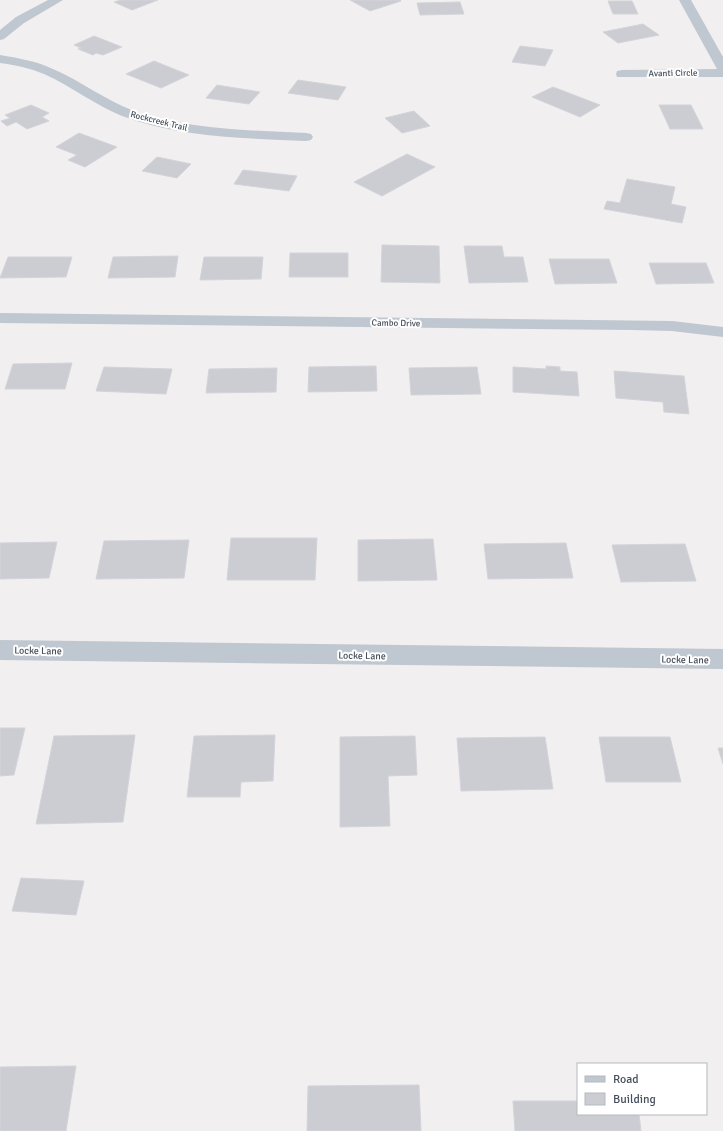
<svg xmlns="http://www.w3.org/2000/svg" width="723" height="1131" font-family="Signika,sans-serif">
  <rect width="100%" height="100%" fill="#f1efef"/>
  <!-- building -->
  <path fill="#cccdd3" stroke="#d3d4da" d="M121 0H158L132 10 114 2Z
    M350 0H400L401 1 370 11Z
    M608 1H632L638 14H613Z
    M460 2 464 14 420 15 417 3Z
    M643 24 659 35 618 43 603 32Z
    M94 36 122 47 103 55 96 53 93 55 78 49 81 48 74 45Z
    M520 46 553 50 545 66 512 62Z
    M154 61 189 75 161 88 126 74Z
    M298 80 346 87 338 100 288 93Z
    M217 85 260 92 249 104 206 98Z
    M553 87 600 105 580 117 532 97Z
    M31 105 49 113 42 117 49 121 27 129 16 122 7 126 1 121 10 118 5 115Z
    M659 105H691L703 129H670Z
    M414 111 430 126 402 133 385 118Z
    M79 133 117 147 85 167 68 160 77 155 56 147Z
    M407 154 435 167 382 196 354 182Z
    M157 157 191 164 177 178 142 171Z
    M243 170 297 176 289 191 234 184Z
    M627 179 675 187 671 204 686 207 682 223 604 209 607 201 620 203Z
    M382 245 439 246 440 283 381 282Z
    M464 246H502L504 257H523L528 282 469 283Z
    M290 253H348V277H289Z
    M178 256 175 277 108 278 113 257Z
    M8 257H72L66 277 0 278Z
    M204 257H263L261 279 200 280Z
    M549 259H609L617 283 555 284Z
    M649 263H706L714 283 656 284Z
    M72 363 65 389H5L13 364Z
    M376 366 377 391 308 392 309 367Z
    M546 366 560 367V371L577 372 579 396 513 392V367L546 369Z
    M104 367 172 369 166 394 96 391Z
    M477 367 481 394 411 395 409 368Z
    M277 368 276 392 206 393 209 369Z
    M614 371 684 376 689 414 664 412 663 402 616 398Z
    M231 538H317L315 580H227Z
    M433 539 437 580 358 581V540Z
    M189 540 184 578 96 579 104 541Z
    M57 542 49 578 0 579V543Z
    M566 543 573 578 488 579 484 544Z
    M685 544 696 581 621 582 612 545Z
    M0 728H25L14 775 0 776Z
    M135 735 123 822 36 824 54 736Z
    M275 735 273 781 241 782 240 797H187L194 736Z
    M415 736 417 775 388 776 390 826 340 827V737Z
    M545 737 553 789 461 791 457 738Z
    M599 737H670L681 782H606Z
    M718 748H723V764Z
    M21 878 84 881 76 915 12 911Z
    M76 1066 66 1131H0V1067Z
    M419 1085 421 1131H307L308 1086Z
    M513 1101H578V1114H639L641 1131H515Z"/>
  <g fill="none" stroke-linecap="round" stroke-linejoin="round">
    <!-- minor -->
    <path fill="#bfc7d0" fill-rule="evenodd" d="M48 0H63L24 23 4 39 0 40V30L16 17Z
      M679 0H691L723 57V77H617L616 74 617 71 622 70 717 69Z
      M0 55C18 58 36 61 53 69 81 81 105 100 134 111 190 130 248 130 306 133L311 134 313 137 311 140 306 141C244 138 181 138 122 116 95 105 71 86 44 74 30 68 15 65 0 63Z
      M0 313 672 321 723 327V337L672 331 632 330 0 323Z
      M0 640 723 649V669L0 660Z"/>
  </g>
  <g text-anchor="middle" stroke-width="4" stroke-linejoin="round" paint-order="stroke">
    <!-- far-street labels -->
    <g font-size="9" fill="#474f5c" stroke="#fff">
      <text transform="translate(673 73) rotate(-1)" y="3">Avanti Circle</text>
      <text transform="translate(159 121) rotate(14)" y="3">Rockcreek Trail</text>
      <text transform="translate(396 323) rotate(1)" y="3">Cambo Drive</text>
    </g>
    <!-- street labels -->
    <g font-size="10" fill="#474f5c" stroke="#fff">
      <text transform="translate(38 650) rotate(1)" y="4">Locke Lane</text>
      <text transform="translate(362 655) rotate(1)" y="4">Locke Lane</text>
      <text transform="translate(685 659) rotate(1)" y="4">Locke Lane</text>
    </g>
  </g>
  <!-- legend -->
  <rect x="577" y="1063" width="130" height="52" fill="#ffffff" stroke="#b5b9be"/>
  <rect x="585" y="1076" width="20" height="6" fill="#bfc7d0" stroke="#b5b9be"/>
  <text x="613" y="1083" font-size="12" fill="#474f5c">Road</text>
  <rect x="585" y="1093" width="20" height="12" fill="#cccdd3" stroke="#b5b9be"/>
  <text x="613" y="1103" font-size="12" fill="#474f5c">Building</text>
</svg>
